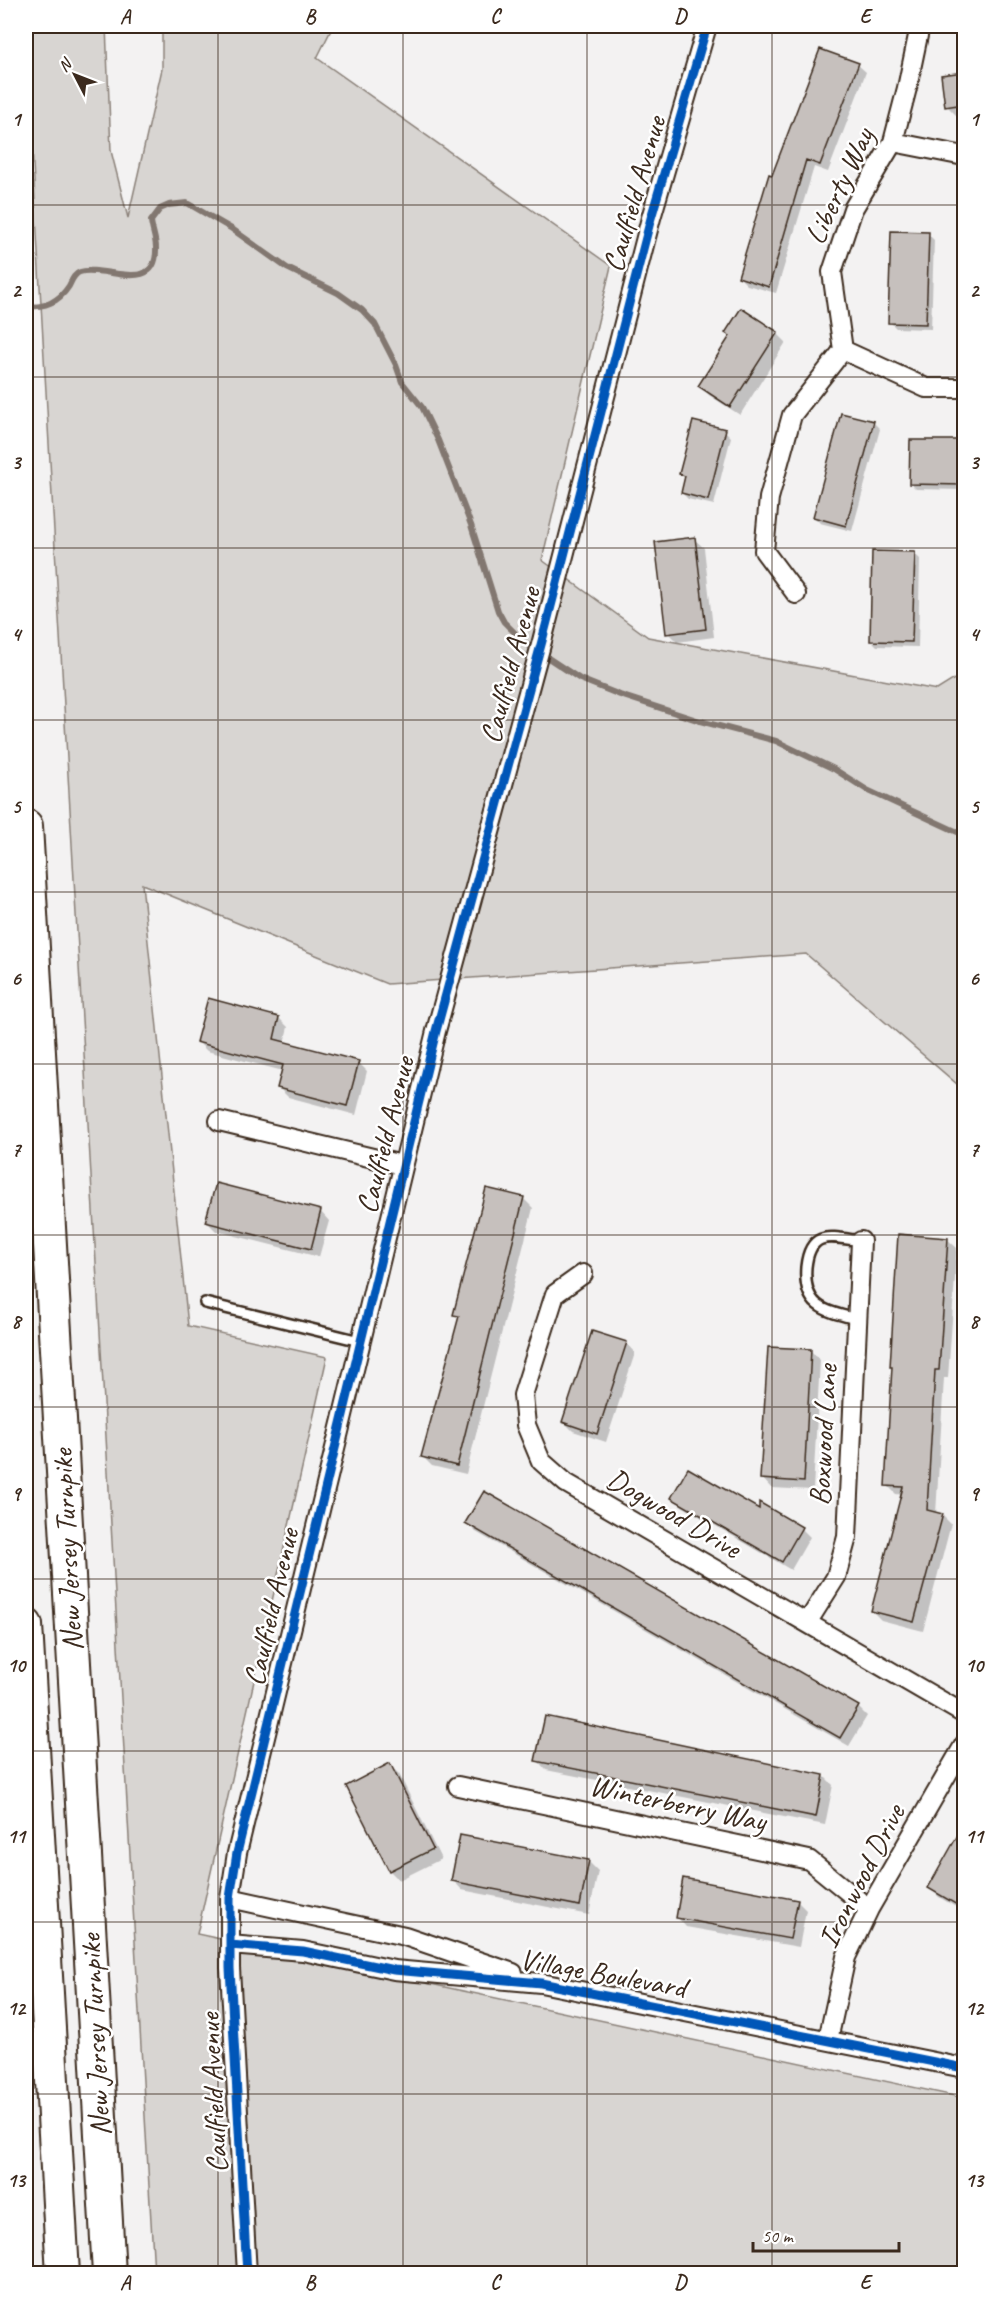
<svg xmlns="http://www.w3.org/2000/svg" width="990" height="2299" font-family="Caveat,sans-serif">
  <rect width="100%" height="100%" fill="#f3f2f2"/>
  <filter id="ink" filterUnits="userSpaceOnUse"><feTurbulence type="fractalNoise" baseFrequency=".0167" numOctaves="2"/><feDisplacementMap in="SourceGraphic" scale="12" xChannelSelector="R" yChannelSelector="G"/><feConvolveMatrix kernelMatrix="1 2 1 2 8 2 1 2 1" color-interpolation-filters="sRGB"/></filter>
  <g filter="url(#ink)">
    <!-- green -->
    <path fill="#d8d5d2" stroke="#8a8078" stroke-width="1.5" d="M28 26H106L111 151 128 218 162 69V26H333L317 58 611 266 542 560 648 637 937 690 964 673V1090L806 954 387 984 142 884 188 1326 327 1357 197 1934 964 2098V2273H154L33 165Z"/>
    <!-- shadow -->
    <path fill="#0003" d="M858 65 866 72 828 172 814 167 776 293 747 285 739 277 773 177Z
      M964 74V114L956 115 947 106 943 76Z
      M928 234 934 240 931 329 896 328 890 322Z
      M777 333 786 342 740 415 709 395 700 386Z
      M842 414 874 423 880 429 852 531 820 523 814 517Z
      M725 431 731 437 714 505 688 499 682 493 686 479 681 474Z
      M911 441 964 442V490L916 489 910 483Z
      M694 539 704 548 714 637 677 642 668 633Z
      M914 553 920 559 918 647 877 646 871 640Z
      M279 1018 288 1027 284 1043 358 1062 367 1071 356 1115 288 1097 279 1088 283 1071 207 1051 198 1042Z
      M488 1189 524 1199 533 1208 466 1474 432 1466 423 1457 460 1319 455 1314Z
      M320 1211 329 1221 319 1257 216 1231 207 1222Z
      M947 1239 957 1248 948 1378H944L936 1514 942 1515 951 1524 923 1631 881 1620 872 1611 903 1495 896 1494 887 1485 894 1369Z
      M626 1343 635 1353 606 1442 573 1431 564 1422Z
      M810 1350 820 1360 813 1490 771 1488 762 1478Z
      M673 1497 760 1512 801 1528 810 1537 791 1570 682 1506Z
      M467 1523 858 1707 867 1716 849 1746 476 1532Z
      M537 1760 824 1776 833 1785 825 1825 546 1770Z
      M389 1765 399 1774 441 1859 399 1880 390 1871 348 1787Z
      M964 1827V1912L939 1897 930 1888Z
      M462 1837 589 1862 598 1871 589 1915 462 1890 453 1880Z
      M797 1901 806 1910 799 1947 686 1927 677 1917Z"/>
    <g fill="none" stroke-linecap="round" stroke-linejoin="round">
      <!-- stream -->
      <path stroke="#827770" stroke-width="6" d="M26 307C45 307 58 303 69 286 72 280 74 274 80 272 102 264 158 296 156 248 156 239 152 230 151 221L160 209 169 205 187 203 232 229 287 268 338 293 362 310 375 324 396 365 402 382 422 407 438 440 471 525 498 611 504 622 524 642 580 679 620 695 700 721 776 741 834 769 867 790 964 835"/>
    </g>
    <!-- building -->
    <path fill="#c6c0bd" stroke="#3b2a1e" stroke-width="1.5" d="M820 49 859 63 820 165 806 160 769 287 738 277 769 174 772 175Z
      M964 72V104L945 107 941 75Z
      M891 231 929 232 926 324 888 323Z
      M741 308 778 332 730 407 698 386 730 336 725 333Z
      M841 413 874 421 846 526 813 517Z
      M693 421 726 429 708 500 681 493 685 476 679 474Z
      M910 440H964V485L909 484Z
      M695 537 706 629 666 634 655 542Z
      M872 551 915 552 912 642 870 641Z
      M208 998 279 1017 274 1039 359 1061 347 1106 277 1088 283 1065 196 1042Z
      M216 1183 321 1210 311 1249 205 1222Z
      M486 1188 524 1197 457 1466 421 1457 459 1316 453 1315Z
      M898 1234 948 1238 939 1370H935L927 1510 943 1514 914 1622 871 1611 903 1487 885 1486 892 1367H890Z
      M592 1331 627 1342 597 1434 562 1422Z
      M768 1347 811 1349 804 1482 760 1479Z
      M688 1468 759 1509V1502L802 1527 782 1562 671 1498Z
      M484 1491 859 1706 840 1738 465 1523Z
      M545 1716 824 1775 816 1817 535 1761Z
      M390 1763 433 1849 389 1871 346 1786Z
      M964 1824V1909L928 1888Z
      M460 1835 589 1860 580 1906 451 1881Z
      M683 1878 798 1900 790 1939 676 1918Z"/>
    <g fill="none" stroke-linecap="round" stroke-linejoin="round">
      <!-- lane casing -->
      <g stroke="#3b2a1e" stroke-width="14">
        <path id="lane" d="M205 1303 360 1341
          M857 1319C824 1311 803 1307 806 1267 810 1229 831 1237 861 1241"/>
      </g>
      <!-- street casing -->
      <g stroke="#3b2a1e" stroke-width="22">
        <path id="street" d="M920 26 907 88 893 142 853 209 832 272 843 350 926 388H964
          M893 142 964 156
          M796 594 764 551 769 498 792 415 843 350
          M219 1121 402 1165
          M583 1274 555 1294 523 1395 526 1425 541 1461 566 1483 964 1714
          M807 1623 836 1577 847 1537 861 1241
          M458 1786 809 1860 869 1909
          M230 1898 405 1936 513 1973
          M230 1945 303 1951 394 1970 541 1983 964 2068
          M828 2040 846 1957 869 1909 964 1745
          M247 2274 230 1968V1898L237 1853 436 1031 542 641 651 218 707 26"/>
      </g>
      <!-- highway casing -->
      <g stroke="#3b2a1e" stroke-width="36">
        <path id="highway" d="M26 826 109 2274
          M26 1625 63 2274"/>
      </g>
      <!-- lane -->
      <use href="#lane" stroke="#fff" stroke-width="9"/>
      <!-- street -->
      <use href="#street" stroke="#fff" stroke-width="18"/>
      <!-- highway -->
      <use href="#highway" stroke="#fff" stroke-width="32"/>
      <!-- cycleway casing -->
      <g stroke="#fff" stroke-width="13">
        <path id="cycleway" d="M230 1945 303 1951 394 1970 541 1983 964 2068
          M247 2274 230 1968V1898L237 1853 436 1031 542 641 651 218 707 26"/>
      </g>
      <!-- cycleway -->
      <use href="#cycleway" stroke="#0057b8" stroke-width="9"/>
    </g>
  </g>
  <!-- grid -->
  <path fill="none" stroke="#3b2a1e" stroke-width="1.5" stroke-opacity="0.55" d="M218 26V2274M403 26V2274M587 26V2274M772 26V2274M26 205H964M26 377H964M26 548H964M26 720H964M26 892H964M26 1064H964M26 1235H964M26 1407H964M26 1579H964M26 1751H964M26 1922H964M26 2094H964"/>
  <g text-anchor="middle" stroke-width="5" stroke-linejoin="round" paint-order="stroke">
    <!-- street labels -->
    <g font-size="30" fill="#3b2a1e" stroke="#fff">
      <text transform="translate(839 186) rotate(-65)" y="10">Liberty Way</text>
      <text transform="translate(634 194) rotate(-74)" y="10">Caulfield Avenue</text>
      <text transform="translate(510 665) rotate(-75)" y="10">Caulfield Avenue</text>
      <text transform="translate(385 1135) rotate(-76)" y="10">Caulfield Avenue</text>
      <text transform="translate(823 1435) rotate(-87)" y="10">Boxwood Lane</text>
      <text transform="translate(674 1513) rotate(30)" y="10">Dogwood Drive</text>
      <text transform="translate(67 1550) rotate(-93)" y="10">New Jersey Turnpike</text>
      <text transform="translate(271 1607) rotate(-77)" y="10">Caulfield Avenue</text>
      <text transform="translate(678 1803) rotate(12)" y="10">Winterberry Way</text>
      <text transform="translate(861 1876) rotate(-63)" y="10">Ironwood Drive</text>
      <text transform="translate(603 1973) rotate(10)" y="10">Village Boulevard</text>
      <text transform="translate(95 2035) rotate(-93)" y="10">New Jersey Turnpike</text>
      <text transform="translate(213 2093) rotate(-93)" y="10">Caulfield Avenue</text>
    </g>
  </g>
  <!-- margin -->
  <rect width="990" height="2299" fill="none" stroke="#fff" stroke-width="66"/>
  <!-- north arrow -->
  <g transform="translate(75 75) rotate(312)" stroke="#ffffff" stroke-width="4.5" paint-order="stroke">
  <path d="M0-4.5L10 22L0 15L-10 22Z" fill="#3b2a1e"/>
  <text y="-9" font-size="16" font-weight="bold" text-anchor="middle" fill="#3b2a1e">N</text>
  </g>
  <!-- scale -->
  <path d="M753 2242v9h146v-9" fill="none" stroke="#3b2a1e" stroke-width="3"/>
  <text x="762" y="2242" font-size="18" fill="#3b2a1e" stroke="#ffffff" stroke-width="4.5" paint-order="stroke">50 m</text>
  <rect x="33" y="33" width="924" height="2233" fill="none" stroke="#3b2a1e" stroke-width="2"/>
  <g font-size="20" text-anchor="middle" font-weight="bold" fill="#3b2a1e">
    <text x="125" y="23">A</text>
    <text x="310" y="23">B</text>
    <text x="495" y="23">C</text>
    <text x="680" y="23">D</text>
    <text x="865" y="23">E</text>
    <text x="16" y="126">1</text>
    <text x="974" y="126">1</text>
    <text x="16" y="297">2</text>
    <text x="974" y="297">2</text>
    <text x="16" y="469">3</text>
    <text x="974" y="469">3</text>
    <text x="16" y="641">4</text>
    <text x="974" y="641">4</text>
    <text x="16" y="813">5</text>
    <text x="974" y="813">5</text>
    <text x="16" y="985">6</text>
    <text x="974" y="985">6</text>
    <text x="16" y="1156">7</text>
    <text x="974" y="1156">7</text>
    <text x="16" y="1328">8</text>
    <text x="974" y="1328">8</text>
    <text x="16" y="1500">9</text>
    <text x="974" y="1500">9</text>
    <text x="16" y="1672">10</text>
    <text x="974" y="1672">10</text>
    <text x="16" y="1843">11</text>
    <text x="974" y="1843">11</text>
    <text x="16" y="2015">12</text>
    <text x="974" y="2015">12</text>
    <text x="16" y="2187">13</text>
    <text x="974" y="2187">13</text>
    <text x="125" y="2289">A</text>
    <text x="310" y="2289">B</text>
    <text x="495" y="2289">C</text>
    <text x="680" y="2289">D</text>
    <text x="865" y="2289">E</text>
  </g>
</svg>
